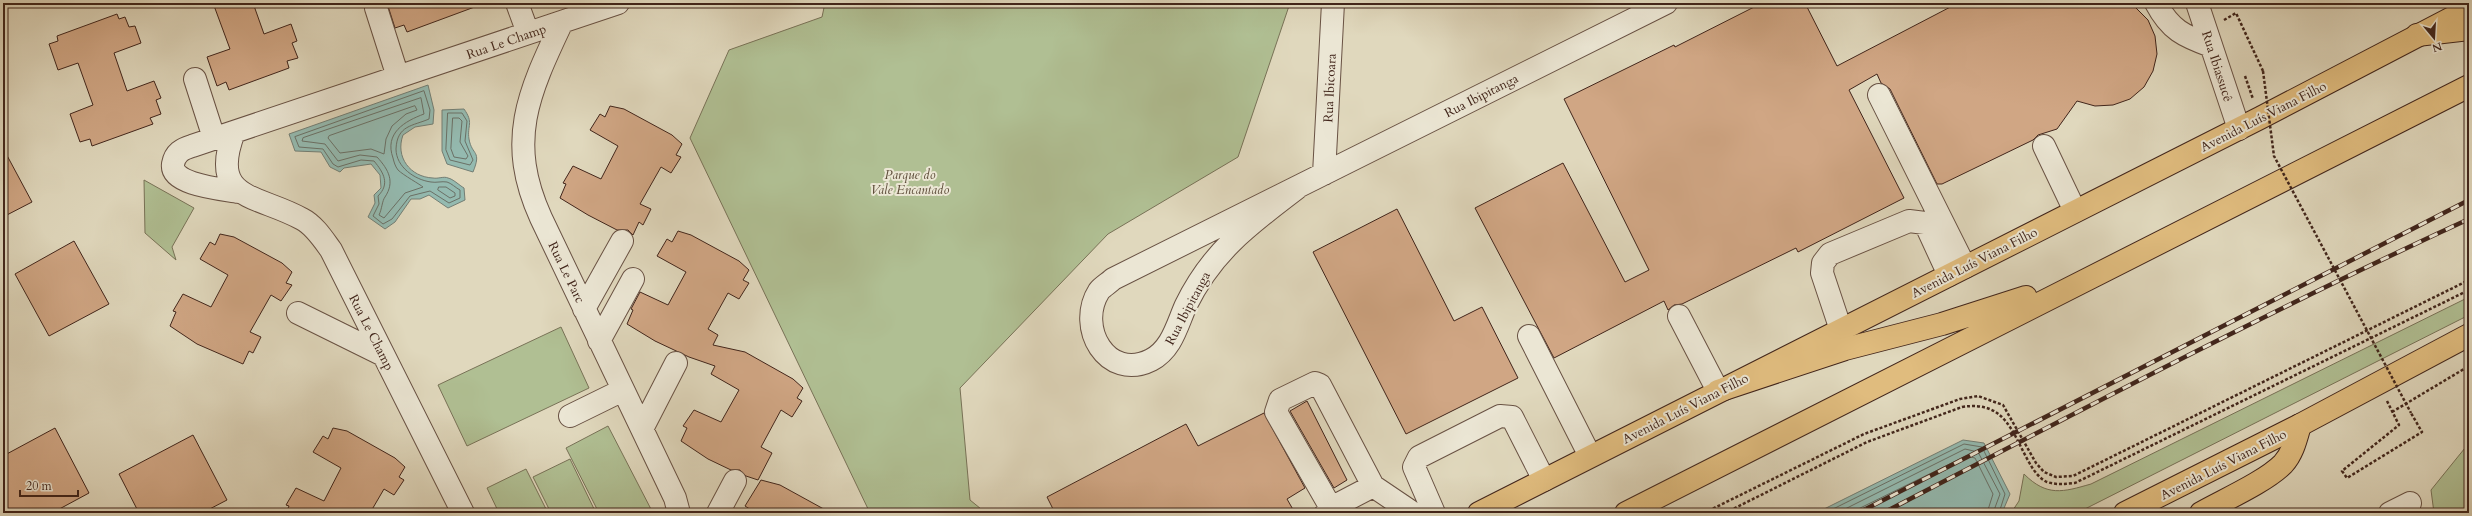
<svg xmlns="http://www.w3.org/2000/svg" width="2472" height="516" font-family="Cardo,serif">
  <rect width="100%" height="100%" fill="#e0d8bd"/>
  <filter id="stains"><feTurbulence type="fractalNoise" baseFrequency=".005" numOctaves="4"/><feColorMatrix values="0 0 0 0 .2 0 0 0 0 .09 0 0 0 0 .02 0 0 0 .5 -.17"/></filter>
  <radialGradient id="worn" r=".72"><stop offset=".6" stop-color="#630" stop-opacity="0"/><stop offset="1" stop-color="#630" stop-opacity=".3"/></radialGradient>
  <!-- green -->
  <path fill="#b0bf93" stroke="#787257" d="M825 3H1290L1238 157 1108 234 960 388 970 500 986 513H870L690 138 729 50 822 17Z
    M144 180 194 208 172 247 176 260 145 233Z
    M2469 297V315L2077 513H2011L2019 501 2024 474C2047 497 2063 492 2091 484Z
    M561 327 589 388 467 446 438 385Z
    M608 426 653 513H599L566 448Z
    M2469 443V513H2434L2431 490Z
    M570 459 596 513H551L533 477Z
    M526 469 548 513H499L487 488Z"/>
  <!-- water -->
  <path fill="#94bab0" stroke="#737e74" d="M428 85 434 110 433 124 415 127 403 135C395 157 410 177 433 178 438 179 444 176 448 178 453 179 459 185 464 188L465 200 448 208 429 195 420 199H411L395 222 385 229 368 217 375 203 374 195 381 188 380 175 371 164 344 168 340 172 330 167 321 152 295 151 289 134Z
    M464 109C474 123 467 125 469 139 472 156 482 150 473 172L447 164 442 151V110Z
    M1963 440 1984 443 2010 494 2002 513H1816Z"/>
  <g fill="none" stroke-linecap="round" stroke-linejoin="round">
    <!-- shore -->
    <path stroke="#6a7066" stroke-width="1" d="M424 91 430 110 429 119C413 126 397 125 396 149 396 167 415 180 431 182 436 183 442 181 447 182 451 183 456 188 460 190V198L449 203 430 191 410 196 392 219 383 224 373 216 379 204 378 196C390 184 384 173 374 161L361 160 338 167 333 164 323 149 299 147 295 137Z
      M421 98 424 114C405 121 384 133 393 158 394 162 395 166 398 170 403 175 421 185 423 187L405 193 384 218 379 215C382 209 382 201 385 197 395 182 389 170 377 157L360 155 338 161 325 144 302 141 303 138Z
      M415 106 417 110 406 114 392 126 386 139 384 154 371 149 340 153 328 138 329 136Z
      M448 113H462L467 121 465 141 473 160 470 165 450 160 446 150Z
      M453 118H459L462 121 460 142 468 156 466 159 454 157 451 149Z
      M439 187H446L455 193V196L450 198 438 190Z
      M1825 513 1964 444 1982 447 2005 494 1999 513
      M1837 513 1965 449 1978 452 2000 494 1993 513
      M1850 513 1966 456 1975 458 1993 494 1987 513"/>
  </g>
  <!-- building -->
  <path fill="#d0a684" stroke="#41251b" d="M213 3H253L264 34 291 24 297 41 292 43 298 58 287 61 289 68 229 90 226 82 217 86 207 57 230 49Z
    M387 3H480V5L407 32 404 25 395 28Z
    M1762 3H1805L1837 66 1958 3H2128L2135 7 2148 20 2155 36 2157 54 2153 71 2144 87 2130 99 2113 105 2095 106 2077 101 2057 129 2038 135 2033 140 1942 184H1937L1890 89 1881 83 1877 74 1849 90 1904 198 1798 252 1796 248 1682 304 1674 305 1668 310 1664 301 1554 358 1475 208 1563 163 1625 282 1649 270 1564 99 1674 45 1675 47Z
    M117 14 119 19 125 17 129 27 135 26 141 43 114 53 127 91 154 81 161 98 156 100 161 114 150 118 153 124 92 146 90 139 80 142 70 114 93 105 78 63 58 70 49 44 58 41 57 36Z
    M610 106 624 109 672 135 682 144 676 155 681 157 671 173 661 167 640 204 651 209 643 225 639 222 633 235 628 230H617L588 215 560 198 566 184 563 183 573 166 601 179 618 146 590 130 600 114 605 117Z
    M3 148 32 202 3 217Z
    M1397 209 1454 321 1482 307 1518 378 1406 434 1313 252Z
    M678 231 691 235 739 261 749 270 743 280 749 283 739 299 728 293 708 329 718 335 713 345 745 352 793 379 803 388 797 398 802 401 792 417 781 410 761 447 772 453 758 480 746 476 740 470H731L708 459 681 441 687 428 683 426 694 410 721 422 739 390 711 374 715 366 689 357 655 341 627 324 633 310 631 309 640 292 668 305 686 272 657 256 667 239 672 242Z
    M220 234 234 237 282 263 292 272 286 283 292 285 281 301 271 295 250 332 261 337 253 353 249 351 243 364 197 344 170 326 176 312 173 311 183 294 211 307 228 275 200 259 210 242 215 245Z
    M74 241 109 304 49 336 15 274Z
    M1307 401 1347 480 1334 488 1290 411Z
    M1264 413 1305 488 1287 499 1295 513H1055L1047 497 1186 424 1198 446Z
    M55 428 89 493 52 513H3V456Z
    M333 428 347 431 395 458 405 467 399 477 404 480 394 495 384 489 370 513H286L289 506 286 505 296 488 324 501 341 468 313 452 323 436 328 439Z
    M193 435 227 500 202 513H139L119 474Z
    M761 480 780 485 831 513H756L745 506Z"/>
  <g fill="none" stroke-linecap="round" stroke-linejoin="round">
    <!-- minor casing -->
    <g stroke="#695244" stroke-width="24">
      <path id="minor" d="M517 3 528 33
        M2156 3C2170 30 2184 36 2211 46
        M2197 3 2239 129
        M376 8 398 77
        M562 22C528 94 506 141 541 218L675 498 679 513
        M195 79 214 138
        M1879 95 1965 267
        M234 132C208 201 257 194 302 219 314 225 323 239 331 250L463 513
        M2044 146 2075 211
        M1324 174 1333 3
        M1297 188C1250 224 1213 250 1186 305 1177 325 1172 349 1151 360 1107 382 1076 327 1099 291 1102 287 1109 283 1113 279L1666 3
        M239 192C223 189 170 185 173 164 175 153 182 149 192 146L618 3
        M584 309 622 241
        M298 313 383 355
        M1679 316 1718 391
        M1841 330 1822 273 1823 263 1830 254 1909 221 1925 223 1949 275
        M1529 336 1590 456
        M599 341 633 279
        M570 416 623 390
        M642 429 676 363
        M1331 508 1276 412 1280 400 1315 383 1320 385 1373 486
        M718 513 735 481
        M1326 513 1331 508 1373 486 1413 513
        M1434 513 1414 467 1419 457 1500 416 1512 417 1544 480
        M2390 513 2410 503"/>
    </g>
    <!-- major casing -->
    <g stroke="#41251b" stroke-width="24">
      <path id="major" d="M1479 513 2260 118 2469 9
        M2201 513C2224 500 2265 482 2283 464 2293 453 2296 439 2300 425"/>
    </g>
    <!-- highway casing -->
    <g stroke="#41251b" stroke-width="24">
      <path id="highway" d="M2417 35 2469 29
        M1718 391 1845 349 1942 324 2026 297
        M1626 513 2469 86
        M2125 513 2300 425 2469 335"/>
    </g>
    <!-- path -->
    <path stroke="#41251b" stroke-width="2.5" stroke-dasharray="3 2" stroke-linecap="butt" d="M2224 20 2236 13 2263 71
      M2245 76 2253 99
      M2387 401 2399 425 2342 471 2347 478 2422 432 2411 413
      M2392 412 2469 366
      M1704 513 1864 434 1960 399 1978 396 2003 405 2036 463 2044 472 2056 477 2073 476 2469 280
      M1725 513 1867 442 1962 407C2006 400 2012 433 2030 464 2034 471 2040 479 2047 482 2056 485 2065 484 2075 483L2469 290"/>
    <!-- minor -->
    <use href="#minor" stroke="#ebe6d4" stroke-width="22"/>
    <!-- major -->
    <use href="#major" stroke="#e0bc7e" stroke-width="22"/>
    <!-- highway -->
    <use href="#highway" stroke="#e0bc7e" stroke-width="22"/>
    <!-- rail casing -->
    <g stroke="#41251b" stroke-width="4.5">
      <path id="rail" d="M1858 513 2469 200
        M1883 513C2077 412 2271 310 2469 219"/>
    </g>
    <!-- rail -->
    <use href="#rail" stroke="#ebe6d4" stroke-width="3" stroke-dasharray="9" stroke-linecap="butt"/>
    <!-- path-bridge -->
    <path stroke="#41251b" stroke-width="2.5" stroke-dasharray="3 2" stroke-linecap="butt" d="M2263 71 2274 156 2411 413"/>
  </g>
  <g text-anchor="middle" stroke-width="4" stroke-linejoin="round" paint-order="stroke">
    <!-- street labels -->
    <g font-size="13" fill="#41251b" stroke="#ebe6d4">
      <text transform="translate(506 41) rotate(-19)" y="5">Rua Le Champ</text>
      <text transform="translate(2218 66) rotate(72)" y="5">Rua Ibiassucê</text>
      <text transform="translate(1329 88) rotate(-87)" y="5">Rua Ibicoara</text>
      <text transform="translate(1481 95) rotate(-27)" y="5">Rua Ibipitanga</text>
      <text transform="translate(2263 116) rotate(-27)" y="5">Avenida Luís Viana Filho</text>
      <text transform="translate(1974 262) rotate(-27)" y="5">Avenida Luís Viana Filho</text>
      <text transform="translate(567 272) rotate(64)" y="5">Rua Le Parc</text>
      <text transform="translate(1187 308) rotate(-62)" y="5">Rua Ibipitanga</text>
      <text transform="translate(372 332) rotate(63)" y="5">Rua Le Champ</text>
      <text transform="translate(1685 408) rotate(-27)" y="5">Avenida Luís Viana Filho</text>
      <text transform="translate(2223 464) rotate(-27)" y="5">Avenida Luís Viana Filho</text>
    </g>
    <!-- park labels -->
    <g font-size="13" font-style="italic" fill="#5d4c39" stroke="#ebe6d4">
      <text x="910" y="179">Parque do<tspan x="910" dy="15">Vale Encantado</tspan></text>
    </g>
  </g>
  <!-- margin -->
  <rect width="2472" height="516" fill="none" stroke="#e0d8bd" stroke-width="16"/>
  <rect x="4" y="4" width="2464" height="508" fill="none" stroke="#41251b" stroke-width="2"/>
  <rect x="8" y="8" width="2456" height="500" fill="none" stroke="#41251b"/>
  <!-- north arrow -->
  <g transform="translate(2434 38) rotate(162)" stroke="#ebe6d4" stroke-width="3" paint-order="stroke">
  <path d="M0-3L7 15L0 10L-7 15Z" fill="#41251b"/>
  <text y="-6" font-size="11" font-weight="bold" text-anchor="middle" fill="#41251b">N</text>
  </g>
  <!-- scale -->
  <path d="M20 490v6h58v-6" fill="none" stroke="#41251b" stroke-width="2"/>
  <text x="26" y="490" font-size="12" fill="#41251b" stroke="#ebe6d4" stroke-width="3" paint-order="stroke">20 m</text>
  <rect width="100%" height="100%" filter="url(#stains)"/>
  <rect width="100%" height="100%" fill="url(#worn)"/>
</svg>
